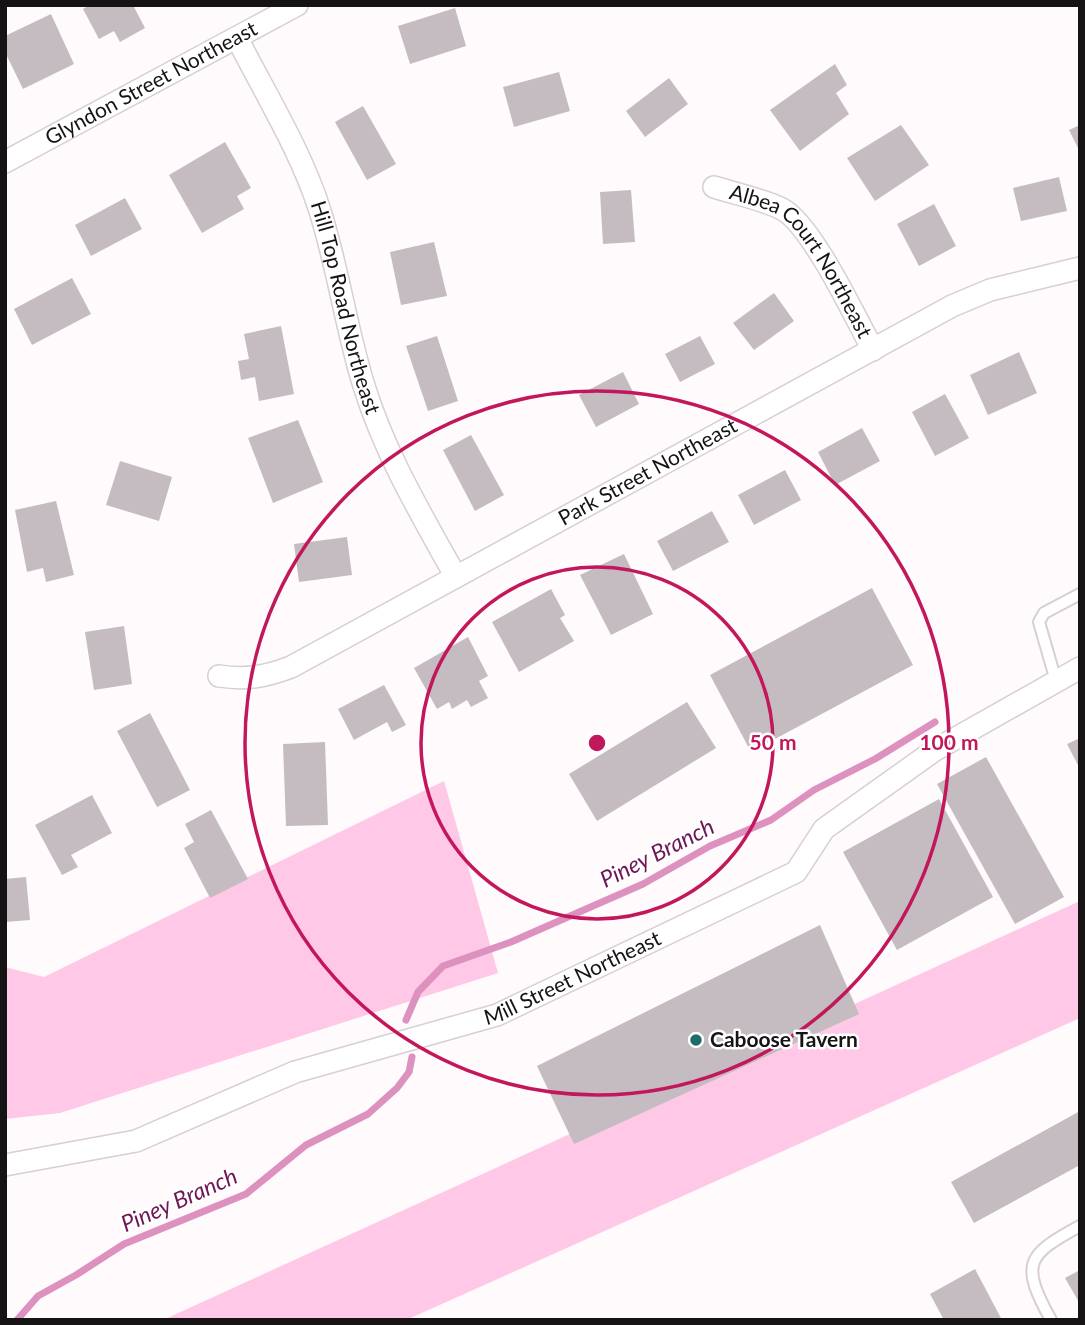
<svg xmlns="http://www.w3.org/2000/svg" width="1085" height="1325" font-family="Lato,sans-serif">
  <rect width="100%" height="100%" fill="#fffafc"/>
  <!-- green -->
  <path fill="#fec8e6" d="M444 781 498 973 60 1113 5 1119V967L44 977Z
    M1080 901V1018L406 1320H163Z"/>
  <g fill="none" stroke-linecap="round" stroke-linejoin="round">
    <!-- stream -->
    <path stroke="#dd91be" stroke-width="7" d="M406 1020 418 992 443 966 511 942 643 884 710 846 771 820 814 790 875 759 935 722
      M17 1320 38 1296 76 1275 124 1244 246 1194 306 1145 368 1114 397 1088 409 1072 412 1057"/>
  </g>
  <!-- building -->
  <path fill="#c4bcc1" d="M90 5H133L145 28 120 42 114 31 99 39 83 9Z
    M455 8 466 46 410 64 398 26Z
    M51 14 74 64 23 89 5 52V36Z
    M835 64 847 85 836 93 849 114 800 151 770 110Z
    M559 72 570 111 514 127 503 87Z
    M669 78 688 104 645 137 626 111Z
    M363 106 396 164 367 180 335 122Z
    M901 125 929 165 875 201 847 158Z
    M1080 125V152L1069 130Z
    M225 142 251 188 237 196 244 209 202 233 169 175Z
    M1059 177 1067 211 1021 221 1013 188Z
    M631 190 635 242 603 244 600 192Z
    M125 198 142 229 91 256 75 225Z
    M934 204 956 246 919 266 897 224Z
    M434 242 447 296 401 305 390 252Z
    M72 278 91 314 32 345 14 309Z
    M774 293 794 321 754 350 733 323Z
    M281 326 294 394 259 401 255 377 241 380 238 361 249 359 244 334Z
    M437 336 458 401 428 411 406 346Z
    M700 336 715 364 680 382 665 354Z
    M1019 352 1037 393 988 415 970 375Z
    M623 372 639 404 596 427 579 395Z
    M945 394 969 438 935 456 912 412Z
    M298 420 323 482 273 503 248 438Z
    M862 428 880 461 835 485 818 452Z
    M471 435 504 495 475 511 443 450Z
    M120 461 172 477 159 521 106 505Z
    M785 470 801 500 754 525 738 495Z
    M56 501 74 575 46 582 43 568 27 572 15 510Z
    M712 511 729 542 673 571 657 541Z
    M347 537 352 575 299 582 294 544Z
    M624 554 653 614 611 635 580 575Z
    M872 588 913 665 751 752 710 675Z
    M551 589 565 615 560 618 574 641 519 672 492 622Z
    M124 626 132 684 94 690 85 632Z
    M468 637 488 676 479 681 488 698 471 707 467 700 452 709 449 702 437 709 414 668Z
    M384 685 406 725 392 732 387 722 354 740 338 709Z
    M687 702 716 748 597 821 569 774Z
    M150 713 190 790 157 807 117 731Z
    M1080 738V769L1067 744Z
    M325 742 328 825 286 826 283 744Z
    M986 757 1064 897 1015 924 937 784Z
    M92 795 112 833 71 855 78 867 62 875 35 825Z
    M939 799 993 897 897 950 843 852Z
    M211 810 248 879 210 898 184 848 194 842 185 824Z
    M26 877 30 920 5 922V879Z
    M820 925 859 1014 574 1144 537 1066Z
    M1080 1111V1165L974 1223 951 1182Z
    M975 1269 1002 1320H944L930 1294Z
    M1080 1270V1304L1065 1278Z"/>
  <g fill="none" stroke-linecap="round" stroke-linejoin="round">
    <!-- service casing -->
    <g stroke="#d7cfd3" stroke-width="14">
      <path id="service" d="M1056 681 1039 622 1044 613 1080 594
        M1051 1320C1020 1264 1026 1255 1080 1226"/>
    </g>
    <!-- minor casing -->
    <g stroke="#d7cfd3" stroke-width="24">
      <g id="minor">
        <path id="s1" d="M237 38C265 93 302 153 320 211 338 268 346 328 364 386 385 454 422 516 456 577"/>
        <path id="s2" d="M5 162 297 5"/>
        <path id="s3" d="M714 187C736 194 762 199 782 209 812 225 855 317 873 350"/>
        <path id="s4" d="M219 676C246 680 265 677 291 667L952 306 990 290 1080 268"/>
        <path id="s5" d="M5 1165 136 1141 295 1072 497 1015 796 872 824 829 935 750 1080 668"/>
      </g>
    </g>
    <!-- service -->
    <use href="#service" stroke="#fff" stroke-width="10"/>
    <!-- minor -->
    <use href="#minor" stroke="#fff" stroke-width="21"/>
  </g>
  <!-- distance rings -->
  <g fill="none" stroke="#c2185b" stroke-width="3.5">
    <circle cx="597" cy="743" r="176"/>
    <circle cx="597" cy="743" r="352"/>
  </g>
  <!-- markers -->
  <circle fill="#206c6b" stroke="#fff" stroke-width="2.5" cx="696" cy="1040" r="7"/>
  <g text-anchor="middle" stroke-width="5" stroke-linejoin="round" paint-order="stroke">
    <!-- street labels -->
    <g font-size="21" fill="#151314" stroke="#fff">
      <text dy="7" stroke="none"><textPath href="#s2" startOffset="166">Glyndon Street Northeast</textPath></text>
      <text dy="7" stroke="none"><textPath href="#s3" startOffset="121">Albea Court Northeast</textPath></text>
      <text dy="7" stroke="none"><textPath href="#s1" startOffset="292">Hill Top Road Northeast</textPath></text>
      <text dy="7" stroke="none"><textPath href="#s4" startOffset="480">Park Street Northeast</textPath></text>
      <text dy="7" stroke="none"><textPath href="#s5" startOffset="600">Mill Street Northeast</textPath></text>
    </g>
    <!-- poi labels -->
    <g font-size="21" font-weight="bold" fill="#151314" stroke="#fff" text-anchor="start">
      <text x="710" y="1047">Caboose Tavern</text>
    </g>
    <!-- water labels -->
    <g font-size="23" font-style="italic" fill="#6f1654" stroke="#fff">
      <text transform="translate(657 853) rotate(-27)" y="8">Piney Branch</text>
      <text transform="translate(179 1200) rotate(-24)" y="8">Piney Branch</text>
    </g>
  </g>
  <circle cx="597" cy="743" r="10" fill="#c2185b" stroke="#fff" stroke-width="3.5"/>
  <g font-size="21" text-anchor="middle" font-weight="bold" fill="#c2185b" stroke="#fff" stroke-width="5" stroke-linejoin="round" paint-order="stroke">
    <text x="773" y="750">50 m</text>
    <text x="949" y="750">100 m</text>
  </g>
  <!-- border -->
  <rect width="1085" height="1325" fill="none" stroke="#151314" stroke-width="14"/>
</svg>
